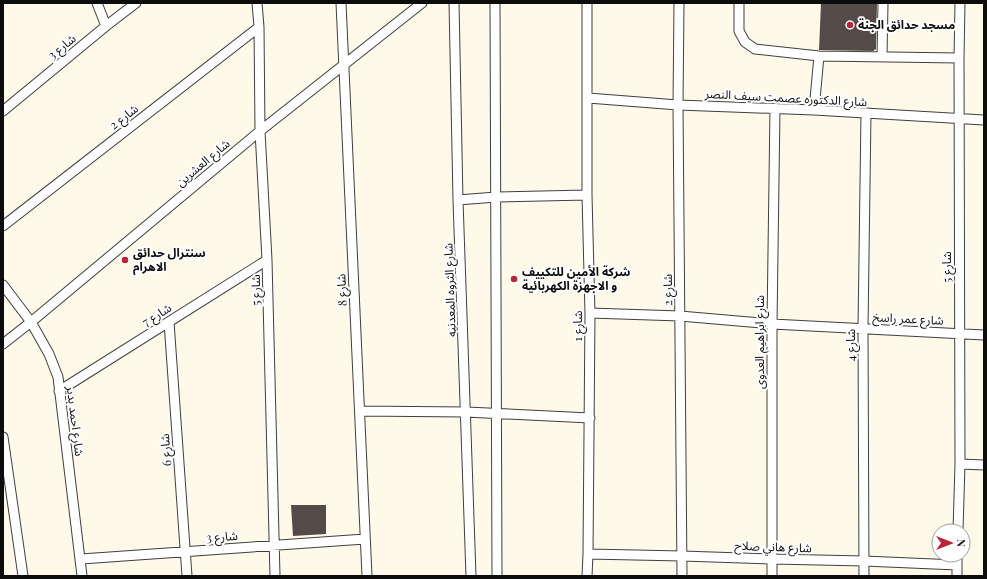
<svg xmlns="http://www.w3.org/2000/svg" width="987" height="579" font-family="'Playfair Display','Noto Sans Arabic',serif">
  <rect width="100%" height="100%" fill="#fff9ea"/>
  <!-- building -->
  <path fill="#544b48" d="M821 3H877L876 49 873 51 819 50Z
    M291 505H326V534L293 536Z"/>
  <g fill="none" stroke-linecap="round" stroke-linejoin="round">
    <!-- minor casing -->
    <g stroke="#3f3f3f" stroke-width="11">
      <path id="minor" d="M97 3 106 26
        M257 3 259 27 260 131 267 260 275 576
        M341 3 367 576
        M454 3 458 200 471 576
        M495 3 497 576
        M679 3 678 105 682 576
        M739 3V31L745 42 755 49 819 56 959 58
        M882 57 883 3
        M588 98 678 105 814 110 984 120
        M814 110 819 56
        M3 111 106 26 136 3
        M458 200 496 197 587 195
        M3 226 259 27
        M3 285 31 322 49 354 58 377 82 576
        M590 313 680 316 772 324 984 335
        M169 322 187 576
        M3 344 31 322 260 131 422 3
        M59 391 267 260
        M360 411 466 412 590 418
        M3 437 23 576
        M960 464 984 465
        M958 531 960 464 959 58 960 3
        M588 554 682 556 772 559 864 561 957 565
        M81 559 365 539
        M587 576 588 554 590 313 587 195V3
        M772 576V324L775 108
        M864 576 863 328 866 113
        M957 576V555"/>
    </g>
    <!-- minor -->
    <use href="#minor" stroke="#fff" stroke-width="9"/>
  </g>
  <!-- markers -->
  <g fill="#be2239" stroke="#fff" stroke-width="1.5">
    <circle cx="850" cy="25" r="4"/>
    <circle cx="125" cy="260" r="4"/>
    <circle cx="514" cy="279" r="4"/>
  </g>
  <g text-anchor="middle" stroke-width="4" stroke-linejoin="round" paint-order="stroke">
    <!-- poi labels -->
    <g font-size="12" font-weight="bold" fill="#0c0c0c" stroke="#fff" text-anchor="start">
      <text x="858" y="29">مسجد حدائق الجنة</text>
      <text x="133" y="257">سنترال حدائق<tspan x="133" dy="14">الاهرام</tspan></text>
      <text x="522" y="276">شركة الأمين للتكييف<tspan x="522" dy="14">و الاجهزة الكهربائية</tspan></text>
    </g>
    <!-- street labels -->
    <g font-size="12" fill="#0c0c0c" stroke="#fff">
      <text transform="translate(62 47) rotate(-39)" y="4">شارع 3</text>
      <text transform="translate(786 98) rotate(3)" y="4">شارع الدكتوره عصمت سيف النصر</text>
      <text transform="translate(124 117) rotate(-38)" y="4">شارع 2</text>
      <text transform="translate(203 163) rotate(-40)" y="4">شارع العشرين</text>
      <text transform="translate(947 267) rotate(-90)" y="4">شارع 5</text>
      <text transform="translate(256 290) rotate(-91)" y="4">شارع 5</text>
      <text transform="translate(342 290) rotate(-93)" y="4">شارع 8</text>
      <text transform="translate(450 290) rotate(-92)" y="4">شارع الثروه المعدنيه</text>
      <text transform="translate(668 290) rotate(-91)" y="4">شارع 2</text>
      <text transform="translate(157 315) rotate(-32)" y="4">شارع 7</text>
      <text transform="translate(908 319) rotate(3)" y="4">شارع عمر راسخ</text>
      <text transform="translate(578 326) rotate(-90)" y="4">شارع 1</text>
      <text transform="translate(760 342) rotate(-90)" y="4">شارع ابراهيم العدوى</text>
      <text transform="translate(851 345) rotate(-90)" y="4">شارع 4</text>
      <text transform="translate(75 421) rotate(83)" y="4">شارع احمد بدير</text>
      <text transform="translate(166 450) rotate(-94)" y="4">شارع 6</text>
      <text transform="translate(222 537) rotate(-4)" y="4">شارع 3</text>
      <text transform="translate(773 547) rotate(2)" y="4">شارع هاني صلاح</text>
    </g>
  </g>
  <!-- border -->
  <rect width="987" height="579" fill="none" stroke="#0c0c0c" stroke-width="8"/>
  <!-- north arrow -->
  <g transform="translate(951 543) rotate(90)"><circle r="19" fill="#ffffff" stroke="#9e9e9e"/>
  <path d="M0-3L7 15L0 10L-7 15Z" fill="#be2239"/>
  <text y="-6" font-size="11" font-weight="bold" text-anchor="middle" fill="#0c0c0c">N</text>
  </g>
</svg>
